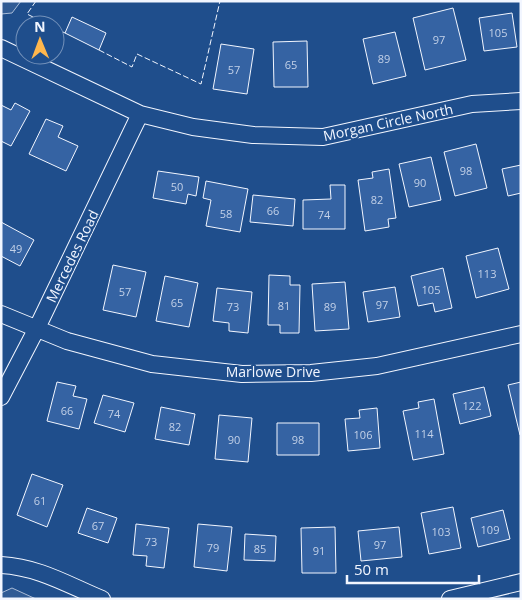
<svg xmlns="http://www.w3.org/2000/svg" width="522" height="600" font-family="'Open Sans',sans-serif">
<rect width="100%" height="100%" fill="#1f4e8c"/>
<path fill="#305b95" stroke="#a8bbd7" d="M1,1H21L12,13L1,14Z
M12,588L36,599H1V593Z"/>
<path fill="#3563a3" stroke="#f2f6ff" d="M453,8L466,60L425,70L413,18Z
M512,13L517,47L484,51L479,18Z
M72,17L106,33L99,50L65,33Z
M395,32L406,76L373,84L363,39Z
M307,41L308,87H274L273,42Z
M221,44L254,49L247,94L213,89Z
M15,103L30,111L11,146L1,141V105L11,110Z
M46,119L63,126L58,137L78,146L66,171L29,154Z
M476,144L487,188L455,196L444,152Z
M431,157L441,200L409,207L399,164Z
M521,165V193L508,196L502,169Z
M389,169L396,218L388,219L389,227L365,231L358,180L373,178L372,172Z
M158,171L199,177L196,196L188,194L186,204L153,198Z
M206,181L248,189L240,232L206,226L211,200L203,198Z
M330,185H345V229H303V200L331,199Z
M253,195L295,199L293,226L250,222Z
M1,222L34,240L20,266L1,256Z
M498,248L509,289L476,298L466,256Z
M113,265L146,272L136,317L103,310Z
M443,268L452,308L435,312L433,303L418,306L411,276Z
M269,275L290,276V285H300L299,333H280V325H268Z
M165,276L198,283L189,327L156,321Z
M345,282L349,329L315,331L312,284Z
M395,287L400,317L368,322L363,292Z
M217,288L252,292L248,333L229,331V323L213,321Z
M57,382L76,386L73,396L87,399L79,429L47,421Z
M521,382V434L520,435L508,385Z
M484,387L491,416L460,424L453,394Z
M103,395L134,403L125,432L94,423Z
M434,399L444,454L413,460L403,411L419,408L418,402Z
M161,407L195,414L189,445L155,439Z
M377,408L380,448L348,451L345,419L360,418L359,410Z
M219,415L252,418L248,462L215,459Z
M277,423H319V455H277Z
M32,474L63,485L47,527L17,515Z
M453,507L461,548L429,554L421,513Z
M87,508L117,518L108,543L78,533Z
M503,510L510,539L478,547L471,518Z
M136,524L169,528L164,568L146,566L147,556L133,555Z
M198,524L232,527L227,571L194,567Z
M335,527L336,573H302L301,528Z
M399,527L402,557L361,561L358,531Z
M245,534L276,536L275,561L244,560Z"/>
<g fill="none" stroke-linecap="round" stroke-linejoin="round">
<defs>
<path id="street" d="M1,48L140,114L193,127L253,135L323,137L472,104L521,101
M1,314L67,341L152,364L242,374L311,373L377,366L521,334
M1,397L36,330L140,114
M1,565C39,567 68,585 102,599
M450,599L521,582"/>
</defs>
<use href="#street" stroke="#f2f6ff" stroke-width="18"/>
<use href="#street" stroke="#1f4e8c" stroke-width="16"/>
<path stroke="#f2f6ff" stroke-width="1" stroke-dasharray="6 2.5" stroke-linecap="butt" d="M36,1L27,14L49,25
M55,28L65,33
M99,50L132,67L137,54L201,84L220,1"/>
</g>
<g text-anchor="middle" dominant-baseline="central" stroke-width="4" stroke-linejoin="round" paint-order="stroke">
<g font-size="11" fill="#c3d1e8">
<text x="498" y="32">105</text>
<text x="439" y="39">97</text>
<text x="384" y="58">89</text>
<text x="291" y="64">65</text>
<text x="234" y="69">57</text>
<text x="466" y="170">98</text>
<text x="420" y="182">90</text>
<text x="177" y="186">50</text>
<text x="377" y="199">82</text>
<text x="273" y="210">66</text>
<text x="226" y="213">58</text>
<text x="324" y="214">74</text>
<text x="16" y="248">49</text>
<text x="487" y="273">113</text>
<text x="431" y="289">105</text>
<text x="125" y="291">57</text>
<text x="177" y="302">65</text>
<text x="382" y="304">97</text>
<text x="284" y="305">81</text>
<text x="233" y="306">73</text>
<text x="330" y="306">89</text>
<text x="472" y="405">122</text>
<text x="67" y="410">66</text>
<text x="114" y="413">74</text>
<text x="175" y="426">82</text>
<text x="424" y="433">114</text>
<text x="363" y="434">106</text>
<text x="234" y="439">90</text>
<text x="298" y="439">98</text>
<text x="40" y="500">61</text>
<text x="98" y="525">67</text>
<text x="490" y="529">109</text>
<text x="441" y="531">103</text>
<text x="151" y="541">73</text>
<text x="380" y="544">97</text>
<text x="213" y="547">79</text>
<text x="260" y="548">85</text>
<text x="319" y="550">91</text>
</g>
<g font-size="14" fill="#f2f6ff" stroke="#1f4e8c">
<text transform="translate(388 122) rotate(-12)">Morgan Circle North</text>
<text transform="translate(72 256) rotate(-64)">Mercedes Road</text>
<text x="273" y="371">Marlowe Drive</text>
</g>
</g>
<rect width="522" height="600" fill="none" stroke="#f2f6ff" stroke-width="5"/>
<g transform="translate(40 40) rotate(359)"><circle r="24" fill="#1f4e8c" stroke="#7391ba"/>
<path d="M0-4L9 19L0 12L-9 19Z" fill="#ffb74d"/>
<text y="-8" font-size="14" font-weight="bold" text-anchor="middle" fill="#f2f6ff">N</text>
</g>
<path d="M347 575v8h132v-8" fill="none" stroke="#f2f6ff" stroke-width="2.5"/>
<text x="354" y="575" font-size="15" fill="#f2f6ff" stroke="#1f4e8c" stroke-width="4" paint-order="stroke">50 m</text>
</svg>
